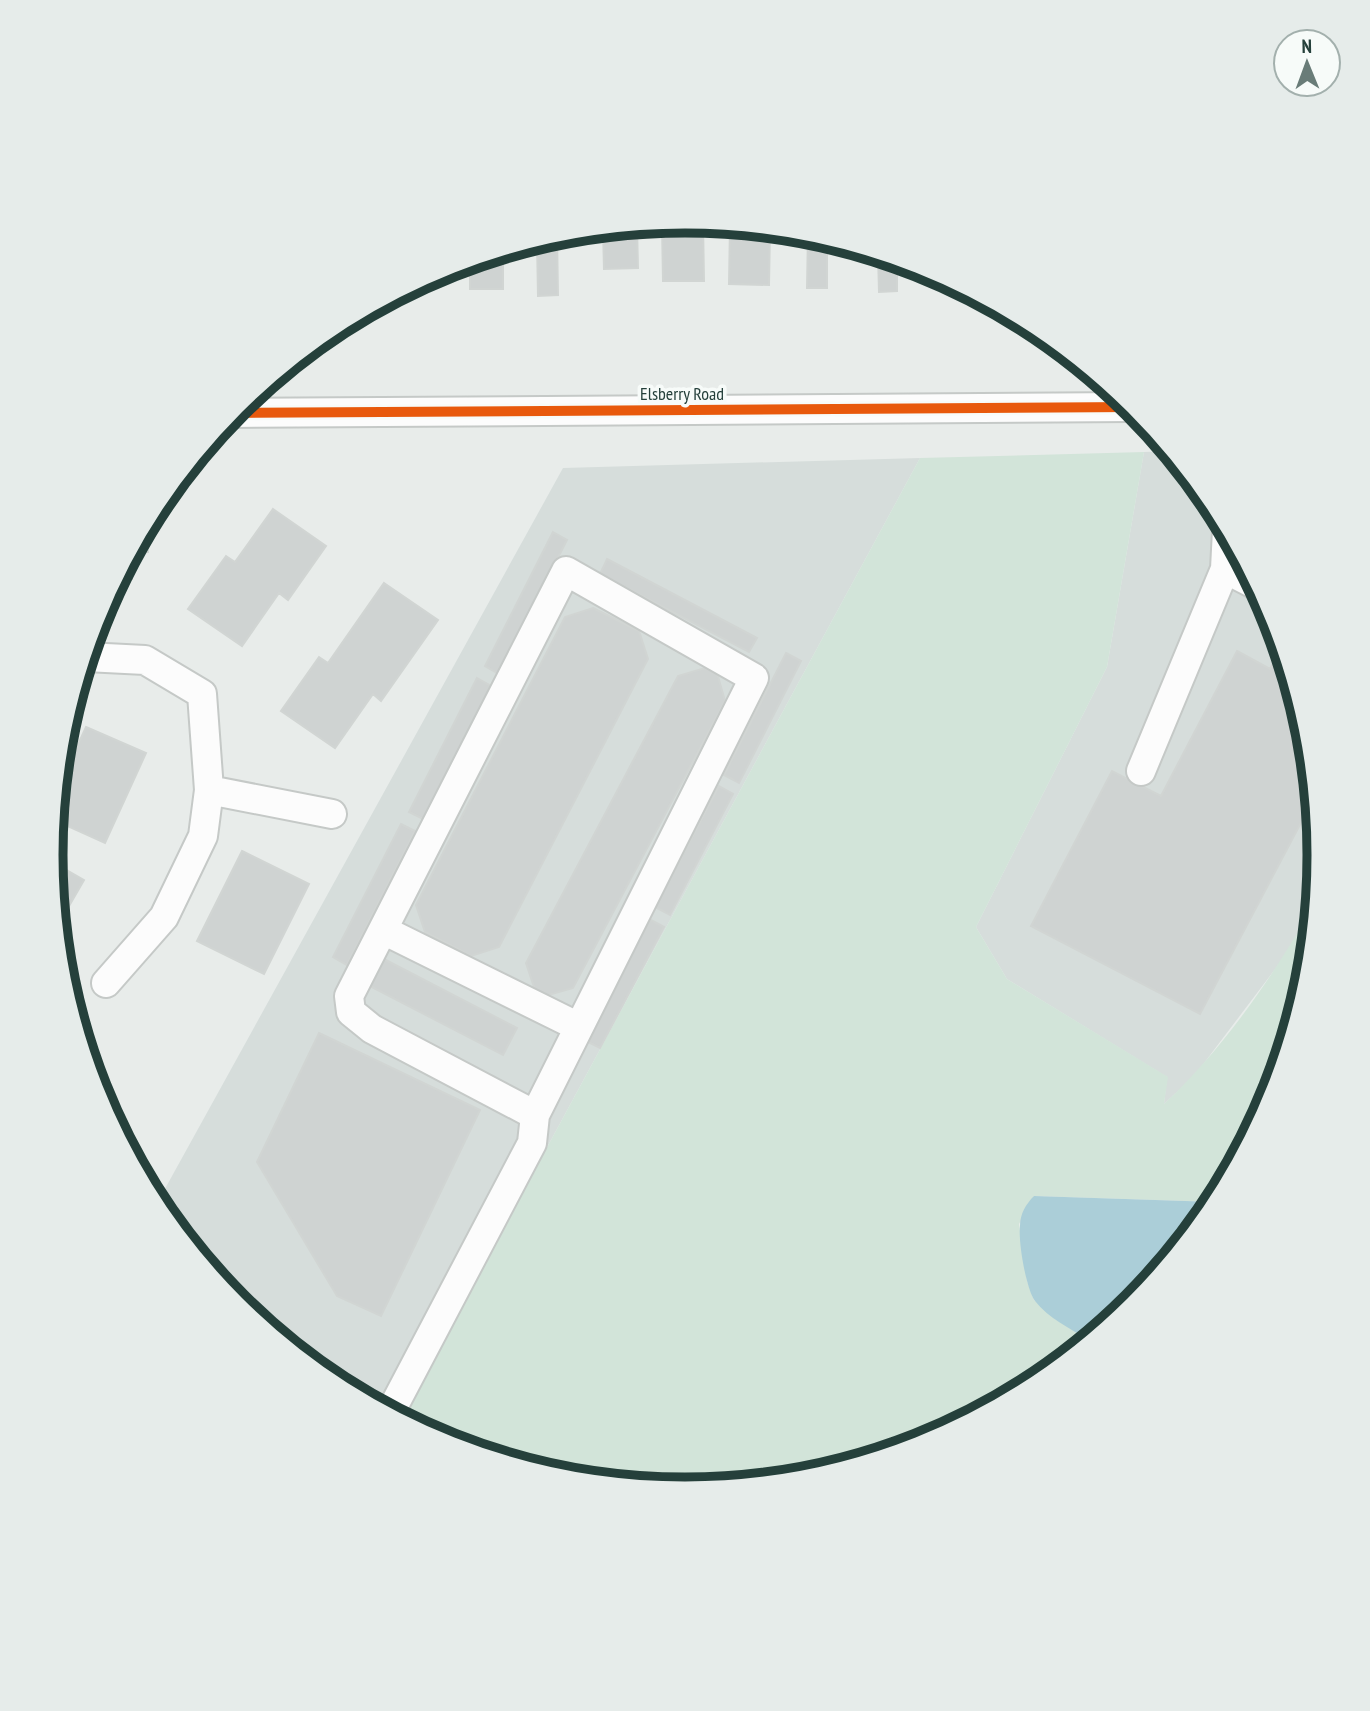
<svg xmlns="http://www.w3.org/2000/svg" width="1370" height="1711" font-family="'PT Sans Narrow',sans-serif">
<rect width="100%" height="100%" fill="#e8ecea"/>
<path fill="#d6dddb" d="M1170,451L1213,503L1271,613L1307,732L1319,855L1315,903L1282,960L1195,1075L1164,1104L1167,1077L1007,979L976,927L1107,667L1144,452Z
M920,458L400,1419L332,1383L236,1304L156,1205L563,468Z"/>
<path fill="#d2e4d9" d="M1144,452L1107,667L976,927L1007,979L1168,1077L1164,1104C1225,1047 1274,975 1315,903L1307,980L1271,1099L1216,1202L1034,1196L1019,1224L1027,1281L1034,1300L1055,1319L1089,1340L1037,1383L927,1442L808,1478L685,1490L561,1477L442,1441L400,1419L920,458Z"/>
<path fill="#abced8" d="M1034,1196L1216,1202L1133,1304L1089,1340C1071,1329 1048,1318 1035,1301C1026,1289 1018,1241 1020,1226C1020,1214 1026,1204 1034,1196Z"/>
<path fill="#cfd3d2" stroke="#d1d5d3" stroke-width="2" d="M685,221L703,223L704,281H663L662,224Z
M637,226L638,268L604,269L603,229Z
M730,226L770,230L769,285L729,284Z
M808,233L827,239V288H807Z
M557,235L558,295L538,296L537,241Z
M503,251V289H470V261Z
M878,254L897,260V291L879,292Z
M273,509L326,546L288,600L279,593L242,646L188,609L226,556L235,562Z
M143,530H147L148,552L132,553V579H117Z
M553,532L567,540L499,674L485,666Z
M607,559L757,638L749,652L600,574Z
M384,583L438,620L381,701L373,694L335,748L281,711L319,657L328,663Z
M593,608L639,631L648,659L499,947L471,956L425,932L416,905L565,617Z
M1237,651L1270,669L1275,660L1287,666L1307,732L1314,798L1200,1014L1031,926L1112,771L1161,796Z
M786,653L801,661L739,783L724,775Z
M705,668L717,673L725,701L573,988L545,996L535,990L526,963L678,676Z
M477,678L491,686L423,819L409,812Z
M86,727L146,753L105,843L54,820L57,790Z
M719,786L733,794L670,915L655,907Z
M401,824L415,831L347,965L333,957Z
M242,851L309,884L264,974L197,941Z
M51,861L84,880L58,925Z
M649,919L664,927L600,1048L586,1041Z
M380,957L517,1028L503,1055L366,984Z
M319,1033L480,1110L381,1316L337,1296L257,1162Z"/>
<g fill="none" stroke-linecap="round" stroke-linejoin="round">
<defs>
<path id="minor" d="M232,413L1133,407
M1227,530L1225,569L1256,585
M86,657L145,660L202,694L209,790L203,836L164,917L106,983
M1141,771L1225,569
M209,790L332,814
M383,930L579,1027
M390,1413L532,1143L535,1115L754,678L566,571L349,996L351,1012L372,1029L535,1115"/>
</defs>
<use href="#minor" stroke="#c5c9c7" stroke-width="32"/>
<use href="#minor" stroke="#fcfcfc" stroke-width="28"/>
<defs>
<path id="cycleway" d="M232,413L1133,407"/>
</defs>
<use href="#cycleway" stroke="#f7fbf9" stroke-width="15"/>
<use href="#cycleway" stroke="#e8590c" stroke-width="10"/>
</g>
<g text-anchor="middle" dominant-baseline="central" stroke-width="7" stroke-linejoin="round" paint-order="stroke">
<g font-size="18" fill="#25403b" stroke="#f7fbf9">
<text x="682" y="393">Elsberry Road</text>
</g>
</g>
<path d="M0 0H1370V1711H0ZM63 855a622 622 0 1 1 1244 0a622 622 0 1 1-1244 0Z" fill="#e6ecea" fill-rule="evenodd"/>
<path fill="none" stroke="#25403b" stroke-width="9" d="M63 855a622 622 0 1 1 1244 0a622 622 0 1 1-1244 0Z"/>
<g transform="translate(1307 63) rotate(359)"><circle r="33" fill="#f7fbf9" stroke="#a3b0ad" stroke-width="2"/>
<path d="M0-5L12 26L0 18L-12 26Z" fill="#697c78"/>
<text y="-10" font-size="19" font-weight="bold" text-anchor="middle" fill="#25403b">N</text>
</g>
</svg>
